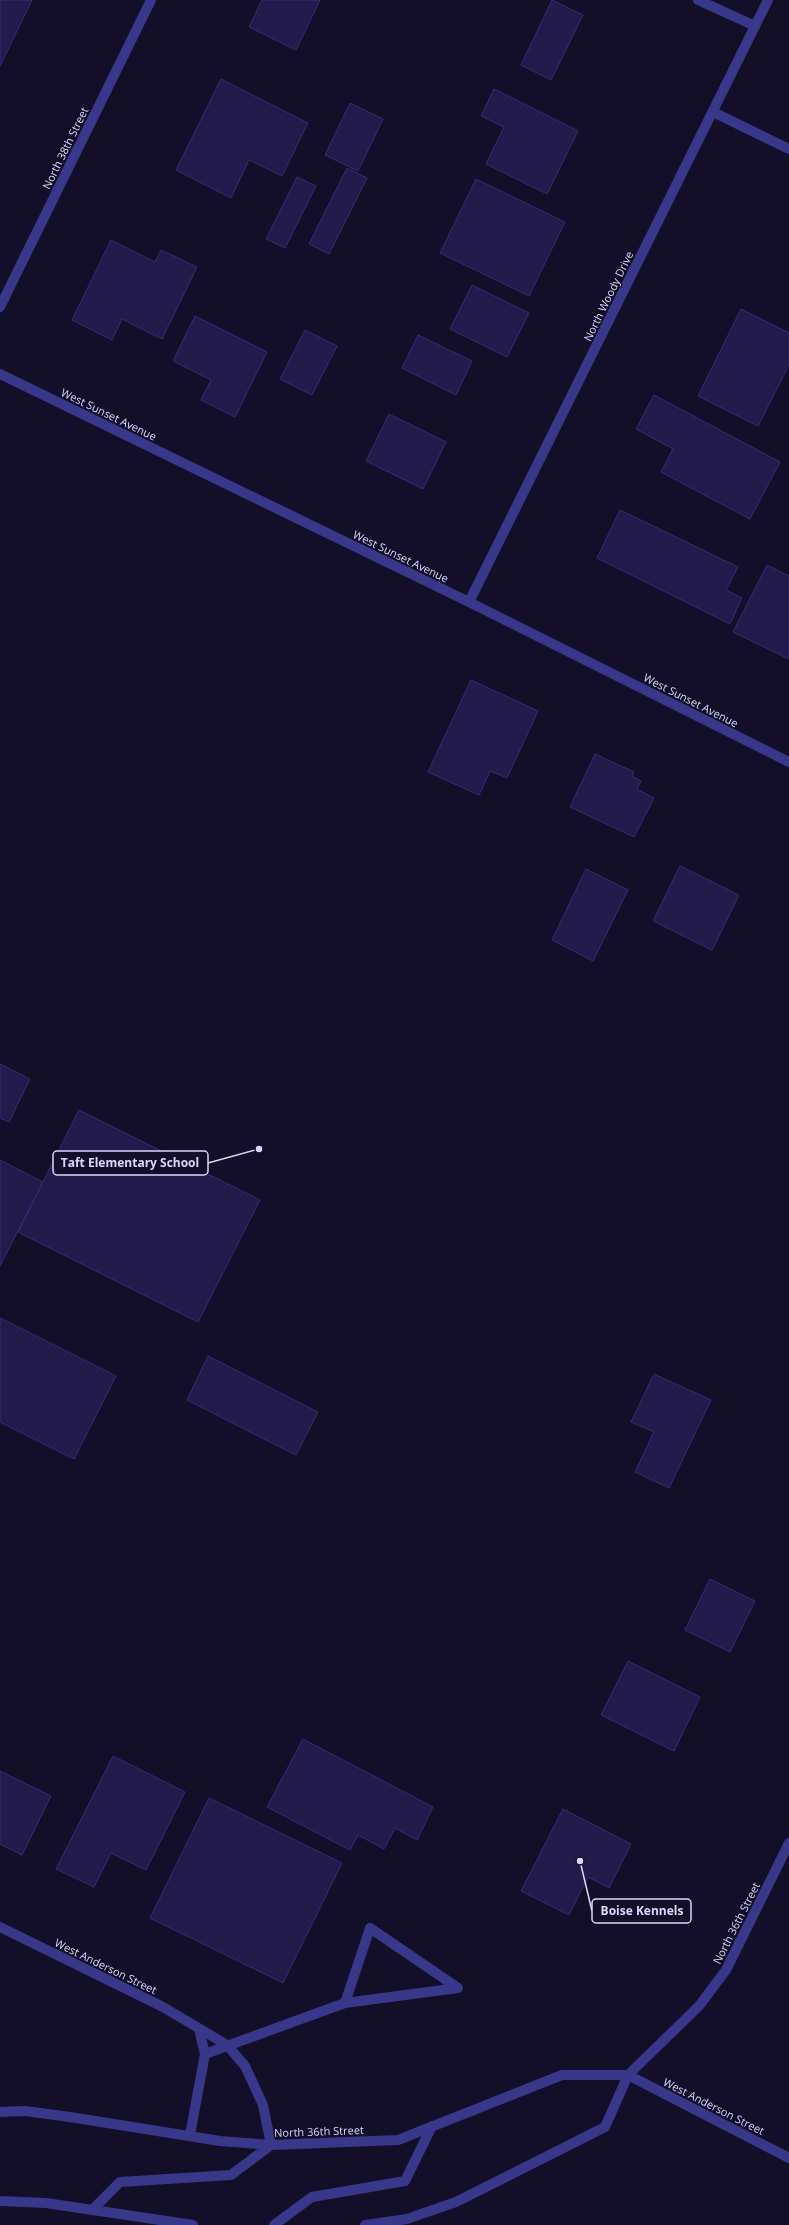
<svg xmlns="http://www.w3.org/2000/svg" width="789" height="2225" font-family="'Open Sans',sans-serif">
<rect width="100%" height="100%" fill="#130f29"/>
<path fill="#221a4b" stroke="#382a78" d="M0,0H32L0,66Z
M262,0H320L296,50L249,27Z
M552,0L583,15L551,80L521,65Z
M221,79L308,123L282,176L249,160L231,198L176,170Z
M494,89L578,131L547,194L486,164L504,127L481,116Z
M350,103L383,119L358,171L325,155Z
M347,168L367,178L329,254L309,244Z
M297,177L316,186L285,248L266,239Z
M476,179L565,222L529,296L440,253Z
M111,240L155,262L161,250L197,267L162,339L122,319L112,340L72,320Z
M472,285L529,313L507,357L450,329Z
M741,309L789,333V365L758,426L698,396Z
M195,316L267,352L235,417L201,400L211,380L173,361Z
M305,330L337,346L312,395L280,379Z
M418,335L472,361L456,395L402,368Z
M654,395L780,462L750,519L661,472L673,449L636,429Z
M389,414L446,442L423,489L366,461Z
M620,510L738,567L726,590L742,598L730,624L597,558Z
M767,565L789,576V659L733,632Z
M471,680L538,711L507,778L490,771L479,795L428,772Z
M595,754L634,772L632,776L641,781L637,789L654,798L634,837L570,807Z
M680,866L739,895L712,950L653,921Z
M586,869L628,890L593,961L552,940Z
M0,1064L30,1079L9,1122L0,1118Z
M79,1110L260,1200L198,1322L18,1232Z
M0,1160L43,1182L0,1266Z
M0,1318L116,1376L74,1459L0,1422Z
M208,1356L318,1412L296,1455L187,1400Z
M654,1374L711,1400L669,1488L635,1472L654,1432L631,1422Z
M710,1579L755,1601L730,1652L685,1630Z
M628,1661L700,1697L674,1751L601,1715Z
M303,1739L433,1807L417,1840L395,1828L384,1849L358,1835L350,1850L267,1807Z
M113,1756L185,1792L146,1870L111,1853L94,1887L56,1869Z
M0,1771L51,1796L22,1855L0,1844Z
M209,1798L342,1863L283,1983L150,1918Z
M563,1809L631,1844L609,1888L588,1877L569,1915L521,1891Z"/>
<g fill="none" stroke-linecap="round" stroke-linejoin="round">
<path stroke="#39378a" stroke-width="10" d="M698,0L755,26
M205,2054L345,2003L458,1988L370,1928L345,2003"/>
<path stroke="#39378a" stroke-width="10" d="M713,112L789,149
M0,307L151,0
M0,374L469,602L789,762
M469,602L768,0
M0,1927L163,2007L227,2045L245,2066L263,2105L271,2145
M628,2075L789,2158
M190,2135L205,2054L199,2029"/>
<path stroke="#39378a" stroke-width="10" d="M0,2112L25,2111L70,2117L220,2141L271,2145L398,2140L562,2075H628
M0,2201L46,2203L193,2225
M92,2210L120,2182L231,2175L271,2145
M274,2225L312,2197L405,2181L432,2126
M365,2225L407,2219L456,2202L605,2127L628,2075L699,2006L726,1970L789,1843"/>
</g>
<g text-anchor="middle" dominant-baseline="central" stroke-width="3" stroke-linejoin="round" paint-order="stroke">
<g font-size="11" fill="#dad6ff" stroke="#130f29">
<text transform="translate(65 148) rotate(-64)">North 38th Street</text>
<text transform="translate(608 296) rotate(-64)">North Woody Drive</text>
<text transform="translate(109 414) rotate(26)">West Sunset Avenue</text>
<text transform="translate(401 556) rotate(26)">West Sunset Avenue</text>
<text transform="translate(691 700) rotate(27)">West Sunset Avenue</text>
<text transform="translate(736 1923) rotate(-63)">North 36th Street</text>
<text transform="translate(106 1966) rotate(26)">West Anderson Street</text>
<text transform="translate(714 2106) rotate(27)">West Anderson Street</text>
<text transform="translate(319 2131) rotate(-2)">North 36th Street</text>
</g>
</g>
<path fill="none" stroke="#dad6ff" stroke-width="1.5" d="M259 1149L208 1163M580 1861L592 1911"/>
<g fill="#dad6ff" stroke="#130f29" stroke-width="1.5">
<circle cx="259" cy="1149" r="4"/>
<circle cx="580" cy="1861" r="4"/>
</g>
<g fill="#130f29" stroke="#dad6ff" stroke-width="1.5">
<rect x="53" y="1151" width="155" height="24" rx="4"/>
<rect x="592" y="1899" width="99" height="24" rx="4"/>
</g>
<g font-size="12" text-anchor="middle" font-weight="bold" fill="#dad6ff">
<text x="130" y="1167">Taft Elementary School</text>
<text x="642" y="1915">Boise Kennels</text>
</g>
</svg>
